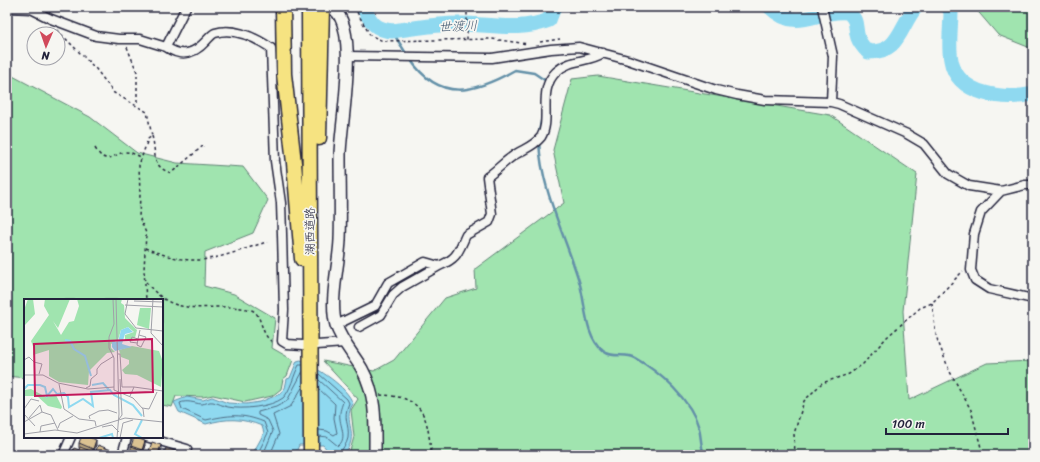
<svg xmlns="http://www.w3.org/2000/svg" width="1040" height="462" font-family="Sriracha,'Klee One',sans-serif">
<rect width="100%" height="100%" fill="#f6f6f2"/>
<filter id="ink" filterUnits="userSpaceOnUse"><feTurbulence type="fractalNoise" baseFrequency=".025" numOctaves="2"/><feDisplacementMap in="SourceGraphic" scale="8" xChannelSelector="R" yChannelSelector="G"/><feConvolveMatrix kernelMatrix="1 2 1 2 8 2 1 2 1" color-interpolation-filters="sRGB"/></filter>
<g filter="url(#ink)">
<path fill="#a0e4af" stroke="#618375" d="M974,7H1033V49L998,35Z
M7,73L90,117L137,153L177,163L243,167L268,200L253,233L205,252L204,286L234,294L275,318L272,348L293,360L287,376L283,379L281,389L272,396L245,402L213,395L203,397L176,396L172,407L162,405V300H25V378L7,376Z
M598,76L830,115L917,174L903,311L909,400L987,363L1033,361V455H346L349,454L354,437L351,410L358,399L323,361L374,371L394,360L445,298L476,288L475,269L564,203L553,150L572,79Z"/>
<path fill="#8fd9f0" stroke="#6390a8" d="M301,360C318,369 347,386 353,404C341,422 362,434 343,455H330L329,452L323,445H299L295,455H252L264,433L262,426C242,418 226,418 206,424L179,412L174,402L187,397L203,400L212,397L228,403L246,404L260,402L280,394L285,388L287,379L290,378L297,361Z"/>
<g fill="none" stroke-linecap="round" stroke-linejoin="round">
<path stroke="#4e6b83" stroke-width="1" d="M319,374L347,399L349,403C342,420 350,423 348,438C347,445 341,448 340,455
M319,380L343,402C341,408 339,413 340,419C341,428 347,439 338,446L327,437L319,436
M319,389L335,404L334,418L337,433L334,435L327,431L319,430
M257,455L268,433L264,422C241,413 229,415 206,420L182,409L180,403C187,400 194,403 201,404C206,404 209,401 213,402C218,403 223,406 228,407C242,410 271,407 283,398C290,392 294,374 299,365H303
M263,455L273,431L268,420L258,415V412L276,407L287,401L303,371
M270,455L279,434L273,415L291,406L303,386"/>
<path stroke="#6390a8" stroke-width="2.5" d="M392,31L407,55
M410,59C440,103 474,93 515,70L534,73L546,81L545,83
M539,132L542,116
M539,141C541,190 565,235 579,281C586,303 584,335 603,351C613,359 626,352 635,358C660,372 691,400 699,428C701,437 701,447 704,455"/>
<path stroke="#8fd9f0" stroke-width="15" d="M363,7C371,22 374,29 392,31C414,28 437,24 460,24C490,24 520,32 549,20L554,7
M770,7C798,34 817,8 848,12C859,22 854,25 858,38C860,44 864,48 868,52C900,53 899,27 916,7
M948,7L951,11C951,26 948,45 951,60C957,96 1005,100 1033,94"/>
<defs>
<path id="street" d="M822,7L833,56L831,102
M7,8L31,9L51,19L96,36L119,39H140L166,47L186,7
M166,47C182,58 194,54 206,41C209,38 212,34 215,33C234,27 256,38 271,48L275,161L281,203L282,234L284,310L282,341L287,344L303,345
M347,56L492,58L551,49L579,47L628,60L716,90L737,95L765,100L831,102L839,104L907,134L924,144L948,174L969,186L1001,191L1025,185H1033
M1001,191L981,212L974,234L971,270L975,280L989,289L1033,299
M336,325L375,306L388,283L425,262L439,266C458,258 458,252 466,235L489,222L492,214L487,177C496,171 504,162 513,156C523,149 533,147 541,137C552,120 537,90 556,72C571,58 588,63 603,53
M359,327L381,315L393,295L402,287L439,266
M317,345L345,343
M146,437L187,449L185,455
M63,455L71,437
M122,455L127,437"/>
<path id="secondary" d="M330,7C362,21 340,125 340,155C340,183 341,212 340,240C339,265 329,301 336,325C341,341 354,355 362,369C377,396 375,425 375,455"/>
<path id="highway" d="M283,7L284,74L294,163L302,259
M309,7L311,455
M319,138L322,7"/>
</defs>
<use href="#street" stroke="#22223b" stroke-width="11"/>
<use href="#secondary" stroke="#22223b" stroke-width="14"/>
<use href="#highway" stroke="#22223b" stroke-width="17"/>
<path stroke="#22223b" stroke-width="1.5" stroke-dasharray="3 3" stroke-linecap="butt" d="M354,7L370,35L383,41L492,39L528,44
M465,7L467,12V40
M57,30L96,69L114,93L147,112L152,136L148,139L139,165L140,195L139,217L146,233L144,270L146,300
M540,42L560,39
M127,47L137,72V105
M152,136C157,153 150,166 171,173L204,145
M95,148C106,167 113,154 125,152C131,152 136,155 141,157
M145,248C161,254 177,260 194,260C216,261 245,248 267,242
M146,282C179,324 210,299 251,310C263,313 259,335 274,343
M932,303L936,336L949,370L971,410L983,455
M380,395C411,396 425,405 429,436C430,443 431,449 431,455
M795,455L794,434L804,401L822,383L849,374L863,364L887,337L920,308L932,303L963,271"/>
<use href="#street" stroke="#f6f6f2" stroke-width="8"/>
<use href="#secondary" stroke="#f6f6f2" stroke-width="11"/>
<use href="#highway" stroke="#f6e381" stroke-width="14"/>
</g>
<path fill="#bca77e" stroke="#22223b" d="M79,443L96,445L93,453L88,451V455H72V453L79,450L80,448H79Z
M145,445L142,454L131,451V446Z
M161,450L160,455H149V451Z"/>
<path fill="#986" stroke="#22223b" d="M96,440V445L93,453V449Z
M145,441V445L142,454V450Z
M161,445V450L160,455H158Z"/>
<path fill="#dbc292" stroke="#22223b" d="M81,437H89L96,440L93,449L79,443Z
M134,437L145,441L142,450L131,446Z
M152,442L161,445L158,454L149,451Z
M98,445L111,450L109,455H98L95,454Z
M80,447L88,450L86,455H75L72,453L74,448L79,450Z
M166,448L175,451L174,455H163Z
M129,453L136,455H129Z"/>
</g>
<g text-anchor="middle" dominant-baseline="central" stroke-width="3.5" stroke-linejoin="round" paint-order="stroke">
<g font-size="12" fill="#22223b" stroke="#f6f6f2">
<text transform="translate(310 231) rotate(-90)">湖西道路</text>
</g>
<g font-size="13" font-style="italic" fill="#435971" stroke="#f6f6f2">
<text transform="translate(458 26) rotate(-2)">世渡川</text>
</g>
</g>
<g transform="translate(24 299)">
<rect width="139" height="139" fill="#f6f6f2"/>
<path d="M4,0H9L11,15L1,26L0,11ZM21,0H46L34,29L29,22L37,36L45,23L50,22L55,7L53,0H98L97,4L100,6L101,19L113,31L111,39L101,42V36L110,33L104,28L97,31L94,41L87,45V49L91,53L83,54L65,72L64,86L35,83L25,77V51L9,56L10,50L7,42L25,16L20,7ZM116,9H127L125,30L113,26ZM108,47L135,52L139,63L137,88L113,76L101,75L98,71L105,65V61L97,58L95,51ZM7,90L22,98L32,96L38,108L37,110L24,107L13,97H0L1,91Z" fill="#a0e4af"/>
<path d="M104,28L109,33L101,35L98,45L108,48L91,52L88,48V43H94L97,31Z" fill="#8fd9f0"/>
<path fill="none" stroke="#8fd9f0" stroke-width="2" d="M41,41L46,42L50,50L61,57L67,77M68,86L79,84L85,91M0,90L4,86H16L21,88L23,97L29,90L33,95L40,94L44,98L45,108L59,100L69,107L67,93L86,91L90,96L109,106L118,117M118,121L111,135L118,139M75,139L88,135L89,139M118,139H132"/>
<path fill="none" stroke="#a1a1a9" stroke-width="1" d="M89,0L90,25L85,38V49L90,59V91L109,99L119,110L120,118M92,0L95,115L93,139M104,0L101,15L112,29L139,32M129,0L127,34L139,47M110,2L139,3M101,6L139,8M115,36L122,38L117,48L113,46L114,40L116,31M113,44L106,43L108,38L114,40M94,55H96L98,88H110M0,61L5,58L10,63L18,65L15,75M0,76H19L34,84L64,90L90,88M35,85L40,110L55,120L71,122L72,127M62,89L66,87L67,80L73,75V70L77,65L90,57M106,97L110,88L139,92M118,109L125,110L133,93M0,110L7,100L15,102M0,115L11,127M5,119L16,106L18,113M66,120L65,117L75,112L84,111L93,114M95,120L98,116L96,80M0,123L18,113L27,116L34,131M78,128L88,126L95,133M34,129L36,124L49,117M16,133L17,127L31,124M0,135L31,131L53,134L101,119L139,123M96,139L99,124L109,121"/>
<path fill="#c2185b" fill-opacity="0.15" stroke="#c2185b" stroke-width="2" d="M128,40L129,93L11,97L10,45Z"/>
<rect width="139" height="139" fill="none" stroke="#22223b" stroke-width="2"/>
</g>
<rect width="1040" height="462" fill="none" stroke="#f6f6f2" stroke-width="24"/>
<rect x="12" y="12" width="1016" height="438" fill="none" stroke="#22223b" stroke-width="1.5" filter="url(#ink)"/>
<g transform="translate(46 46) rotate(182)"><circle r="19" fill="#f6f6f2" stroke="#a1a1a9"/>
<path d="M0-3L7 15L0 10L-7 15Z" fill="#d1495b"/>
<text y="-6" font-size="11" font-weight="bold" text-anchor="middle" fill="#22223b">N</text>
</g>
<path d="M886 428v6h122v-6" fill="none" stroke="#22223b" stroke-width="2"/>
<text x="892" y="428" font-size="12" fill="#22223b" stroke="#f6f6f2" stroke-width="3" paint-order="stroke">100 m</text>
</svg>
